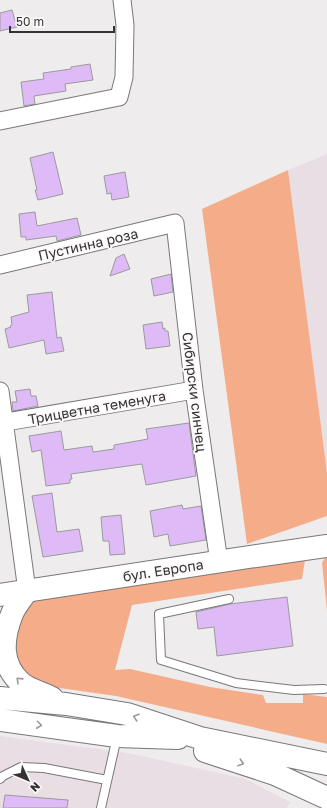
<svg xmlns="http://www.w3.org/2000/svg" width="327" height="808" font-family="'Golos Text',sans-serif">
<rect width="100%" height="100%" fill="#efecee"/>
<path fill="#e9dee4" d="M327,154V473L288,170Z
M0,736L128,753L246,779L290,802L287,808H0Z"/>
<path fill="#f4ad88" d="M288,170L327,473V516L247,544L202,209Z
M326,556H327V610L322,563Z
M305,560L302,579L132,605L115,670L130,669L210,687L263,695L266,703H303V694L327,697V744L116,696L38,685L20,670L12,646L16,624L33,601Z"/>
<path fill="#debbf7" stroke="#9b9a9d" d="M12,10L17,27L0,31V13Z
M90,64L93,80L65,84L66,91L34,96L35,104L24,106L21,82L44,79L43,73L71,69V67Z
M53,152L63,194L38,200L35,190H37L30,158Z
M125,172L129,197L112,200L111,193L107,194L104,176Z
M35,212L37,226L77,218L81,235L57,241L56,236L26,240V237H21L19,214Z
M124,254L130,269L110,276L116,258Z
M171,274L173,292L154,296L151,279Z
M52,292L57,338L61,337L64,351L46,354L44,340L9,348L5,329L11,327L10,326L12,325L11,317L29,312L27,295Z
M162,322L163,329L165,328V331H168L170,346L146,349L143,325Z
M30,389L31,396H36L38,406L13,411L12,402H17L15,391Z
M189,423L196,476L146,485L142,464L71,474L72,479H70V483L46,486L41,450L32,452L29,436L61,431L64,450L92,446L93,452L114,449V445L148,439L146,429Z
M52,493L57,532L79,529L83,551L43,557L32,496Z
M182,505L183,509L201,506L206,540L170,546L168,534L154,537L150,511Z
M121,515L125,554L110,555L109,541H103L101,517Z
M287,597L293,646L217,656L214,627L198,629L196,612L230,604Z
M5,795L68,800L67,808H3Z"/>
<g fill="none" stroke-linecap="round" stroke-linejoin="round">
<defs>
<path id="lane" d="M229,599L159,614L161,660L236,683L294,690L324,689
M0,779L3,776L21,767L44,768L107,780
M101,808L117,737"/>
<path id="street" d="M0,121L119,97L124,77L125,25L122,0
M0,265L175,223L194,390L219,562
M0,391L27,591
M0,423L194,390"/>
<path id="secondary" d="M0,595L249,557L327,546"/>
<path id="primary" d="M27,591C22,598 15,606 12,614C2,639 0,664 21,683C29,690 43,693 52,698
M0,698L66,704L127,714L200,738L327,764
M0,720L117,736L178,738
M205,751L275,774L327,798"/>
</defs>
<use href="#lane" stroke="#7a7779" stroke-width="10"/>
<use href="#street" stroke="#7a7779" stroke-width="19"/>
<use href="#secondary" stroke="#7a7779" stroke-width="24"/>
<use href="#primary" stroke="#7a7779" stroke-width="24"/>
<use href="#lane" stroke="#fff" stroke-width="8"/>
<use href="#street" stroke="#fff" stroke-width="17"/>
<use href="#secondary" stroke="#fff" stroke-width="22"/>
<use href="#primary" stroke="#fff" stroke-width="22"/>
</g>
<defs><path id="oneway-chevron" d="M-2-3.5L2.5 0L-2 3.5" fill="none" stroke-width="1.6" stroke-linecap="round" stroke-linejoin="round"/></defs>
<g stroke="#9a9899">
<use href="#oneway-chevron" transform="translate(19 680) rotate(-136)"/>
<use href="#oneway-chevron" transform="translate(136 717) rotate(-161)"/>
<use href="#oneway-chevron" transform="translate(39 725) rotate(8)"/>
<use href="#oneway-chevron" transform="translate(241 763) rotate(18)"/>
</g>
<g text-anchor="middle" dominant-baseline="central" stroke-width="3.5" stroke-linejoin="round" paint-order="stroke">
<g font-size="14" fill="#343233" stroke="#fdf9fb">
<text transform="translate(88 244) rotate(-13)">Пустинна роза</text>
<text transform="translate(195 392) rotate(83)">Сибирски синчец</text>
<text transform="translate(97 407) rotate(-10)">Трицветна теменуга</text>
<text transform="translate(163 570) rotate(-9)">бул. Европа</text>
</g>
</g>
<g transform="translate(28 780) rotate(134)" stroke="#fdf9fb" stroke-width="3" paint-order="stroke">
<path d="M0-3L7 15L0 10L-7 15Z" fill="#343233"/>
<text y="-6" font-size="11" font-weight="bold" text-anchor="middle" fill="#343233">N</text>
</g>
<path d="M10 26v6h104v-6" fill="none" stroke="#343233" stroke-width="2"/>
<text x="16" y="26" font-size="12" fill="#343233" stroke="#fdf9fb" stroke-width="3" paint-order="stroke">50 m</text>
</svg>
